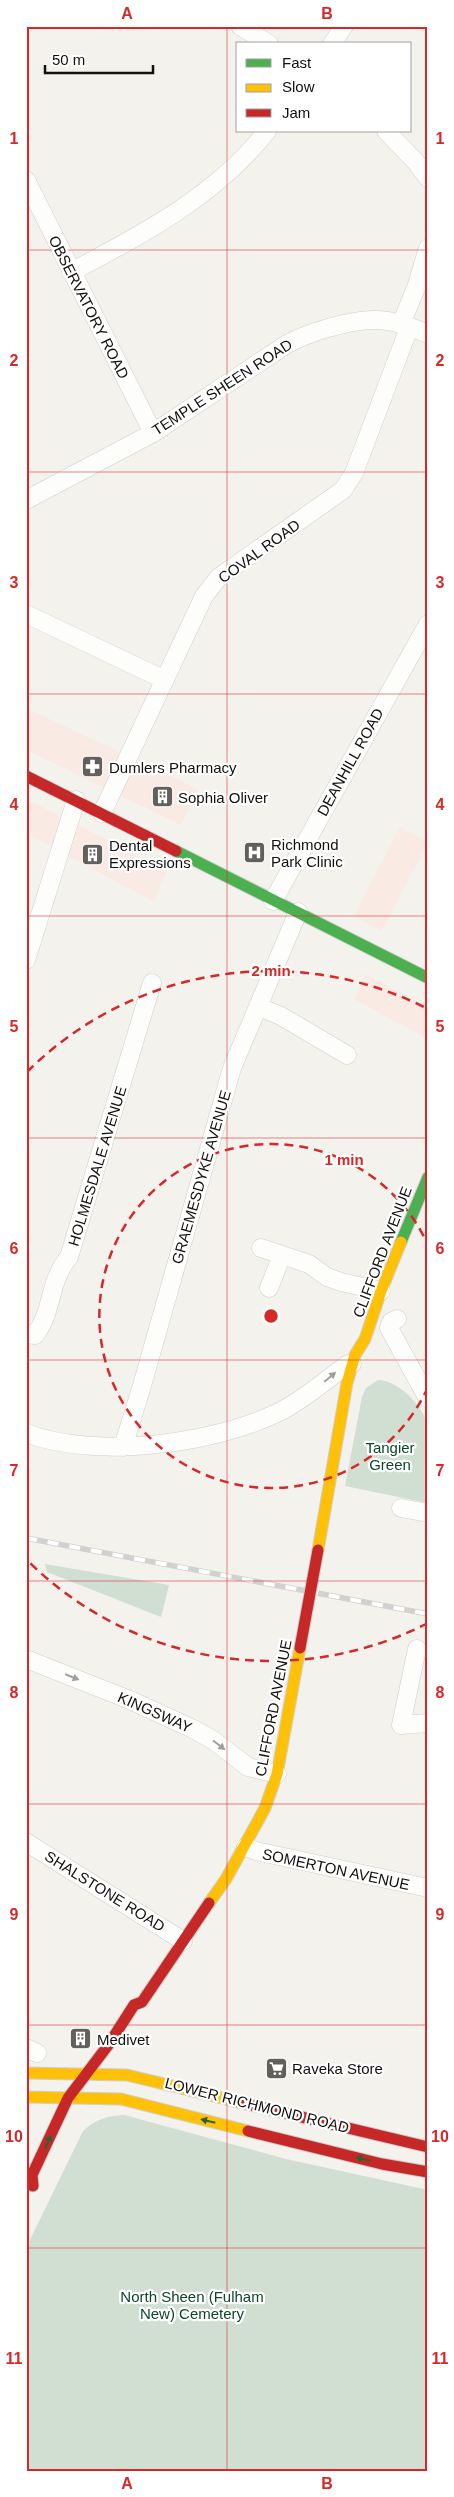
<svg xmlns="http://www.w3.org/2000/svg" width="454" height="2497" font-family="Helvetica,sans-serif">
<rect width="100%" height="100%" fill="#f4f2ec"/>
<path fill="#f9eae4" d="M26,708L198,789L181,825L26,750Z
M26,799L167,870L154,902L26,833Z
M400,827L428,843L382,931L354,916Z
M364,974L428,1007V1039L354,999L363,982Z"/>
<path fill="#d1ded2" d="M378,1380C399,1381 418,1402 427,1421C431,1428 428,1489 428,1503L345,1486L362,1397L366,1388Z
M45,1564L169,1585L161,1617L47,1572Z
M124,2115L286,2159L428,2190V2471H26V2248L83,2131C96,2119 107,2116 124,2115Z"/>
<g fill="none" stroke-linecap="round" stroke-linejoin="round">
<defs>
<path id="street" d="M240,26L269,44
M332,44L344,26
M386,131L415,161L428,178
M26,180L153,433
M71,272C143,234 216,196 267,131
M26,500L153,433L287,344C310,332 346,321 372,320C391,319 411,327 428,334
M26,614L165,680
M102,813L204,596L219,577L343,490L354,473L407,333L404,317L416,288L428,248
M273,901L428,624
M26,960L76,800
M259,1007L281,1016L347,1055
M261,1248L309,1264L327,1277L341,1282L381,1291
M269,1288L282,1255
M397,1319L391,1322L389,1328L428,1399
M26,1334L35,1335C54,1310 48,1282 69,1257L152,983
M26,1433C96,1460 217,1444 283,1410C307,1397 326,1380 348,1364H352
M123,1447L141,1389L232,1068L298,912
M401,1508L428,1513
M417,1649L401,1725L428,1723
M26,1659L130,1700L193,1729L213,1740L248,1767L277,1774
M26,1842L183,1941
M246,1847L256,1851L428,1888
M26,2048L37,2053"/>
<path id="fast" d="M176,851L428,978
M401,1242L428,1177"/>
<path id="slow" d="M318,1550L347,1383L355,1355L365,1339L381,1291L401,1242
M209,1903L226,1879L265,1808L277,1774L300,1648
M26,2073L127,2075L234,2101
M26,2097L121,2099L248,2131"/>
<path id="jam" d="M26,776L176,851
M234,2101L428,2147
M248,2131L382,2164L428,2172
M33,2186L32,2175L68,2098L109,2044L134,2005L142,2002L209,1903"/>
</defs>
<use href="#street" stroke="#d0ceca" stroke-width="19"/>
<use href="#fast" stroke="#d0ceca" stroke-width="13"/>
<use href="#slow" stroke="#d0ceca" stroke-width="13"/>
<use href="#jam" stroke="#d0ceca" stroke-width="13"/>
<use href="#street" stroke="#fdfdfc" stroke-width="18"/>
<use href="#fast" stroke="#4caf50" stroke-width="11"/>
<use href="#slow" stroke="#ffc107" stroke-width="11"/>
<use href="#jam" stroke="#c62828" stroke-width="11"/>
<defs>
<path id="rail" d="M26,1538L428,1614"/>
</defs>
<use href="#rail" stroke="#d2d1cf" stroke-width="5.5"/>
<use href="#rail" stroke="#fff" stroke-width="4" stroke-dasharray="11" stroke-linecap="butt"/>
<defs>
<path id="jam-bridge" d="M300,1648L318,1550"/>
</defs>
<use href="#jam-bridge" stroke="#d0ceca" stroke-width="13" stroke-linecap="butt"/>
<use href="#jam-bridge" stroke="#c62828" stroke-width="11"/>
</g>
<defs><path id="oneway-solid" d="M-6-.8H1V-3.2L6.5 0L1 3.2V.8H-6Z" transform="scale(1.25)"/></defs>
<g fill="#9f9f9d">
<use href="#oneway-solid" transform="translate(330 1377) rotate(-40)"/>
<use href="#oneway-solid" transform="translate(72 1677) rotate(22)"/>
<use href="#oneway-solid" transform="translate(219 1745) rotate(37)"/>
</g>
<g fill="#30602f">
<use href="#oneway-solid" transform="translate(208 2121) rotate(-166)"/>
<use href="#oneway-solid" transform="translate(48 2142) rotate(-65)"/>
<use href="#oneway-solid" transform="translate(363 2159) rotate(-166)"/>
</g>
<path fill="none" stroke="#d62828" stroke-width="1" stroke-opacity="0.55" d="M227,26V2471M26,250H428M26,472H428M26,694H428M26,916H428M26,1138H428M26,1360H428M26,1581H428M26,1804H428M26,2025H428M26,2248H428"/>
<g fill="none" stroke="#d62828" stroke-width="2.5" stroke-dasharray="9 6">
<path d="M428 1387A172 172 0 1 1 428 1245"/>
<path d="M428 1623A345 345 0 0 1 27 1560M27 1072A345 345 0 0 1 428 1009"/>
</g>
<defs>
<symbol id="pharmacy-square" viewBox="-11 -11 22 22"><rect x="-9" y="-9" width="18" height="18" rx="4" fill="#62605c" stroke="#fff"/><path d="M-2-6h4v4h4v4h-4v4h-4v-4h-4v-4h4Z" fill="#fff"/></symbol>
<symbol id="building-square" viewBox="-11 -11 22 22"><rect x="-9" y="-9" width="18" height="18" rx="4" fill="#62605c" stroke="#fff"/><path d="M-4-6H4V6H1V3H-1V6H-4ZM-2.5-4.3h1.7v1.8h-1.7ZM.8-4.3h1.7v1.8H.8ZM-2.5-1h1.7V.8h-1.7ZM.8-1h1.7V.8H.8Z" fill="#fff"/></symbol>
<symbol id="hospital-square" viewBox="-11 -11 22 22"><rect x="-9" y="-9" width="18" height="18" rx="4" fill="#62605c" stroke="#fff"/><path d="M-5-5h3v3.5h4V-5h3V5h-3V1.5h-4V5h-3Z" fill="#fff"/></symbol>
<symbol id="supermarket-square" viewBox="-11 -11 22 22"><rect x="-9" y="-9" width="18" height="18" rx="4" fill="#62605c" stroke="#fff"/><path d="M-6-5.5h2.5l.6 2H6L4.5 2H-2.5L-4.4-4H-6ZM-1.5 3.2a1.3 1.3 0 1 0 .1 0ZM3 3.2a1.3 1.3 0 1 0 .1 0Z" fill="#fff"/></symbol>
</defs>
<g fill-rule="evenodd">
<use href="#pharmacy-square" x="80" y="754" width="25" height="25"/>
<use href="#building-square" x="150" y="784" width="25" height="25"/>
<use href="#hospital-square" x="242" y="840" width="25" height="25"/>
<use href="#building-square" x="80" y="842" width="25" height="25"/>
<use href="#building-square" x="68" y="2026" width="25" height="25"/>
<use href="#supermarket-square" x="264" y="2056" width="25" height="25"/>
</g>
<g text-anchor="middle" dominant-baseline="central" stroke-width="4.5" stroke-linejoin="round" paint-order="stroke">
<g font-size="15" fill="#13110e" stroke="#fff">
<text transform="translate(89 307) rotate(63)">OBSERVATORY ROAD</text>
<text transform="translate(222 387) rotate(-33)">TEMPLE SHEEN ROAD</text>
<text transform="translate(259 551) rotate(-36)">COVAL ROAD</text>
<text transform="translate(350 762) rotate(-61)">DEANHILL ROAD</text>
<text transform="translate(97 1166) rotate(-73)">HOLMESDALE AVENUE</text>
<text transform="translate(201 1177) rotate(-74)">GRAEMESDYKE AVENUE</text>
<text transform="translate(382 1252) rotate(-69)">CLIFFORD AVENUE</text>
<text transform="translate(273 1708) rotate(-79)">CLIFFORD AVENUE</text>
<text transform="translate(155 1712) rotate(24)">KINGSWAY</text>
<text transform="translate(336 1869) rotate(12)">SOMERTON AVENUE</text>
<text transform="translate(105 1891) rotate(32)">SHALSTONE ROAD</text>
<text transform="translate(257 2105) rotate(14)">LOWER RICHMOND ROAD</text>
</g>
<g font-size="15" fill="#13110e" stroke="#fff" text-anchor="start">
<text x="109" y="767">Dumlers Pharmacy</text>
<text x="178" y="797">Sophia Oliver</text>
<text x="271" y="844">Richmond<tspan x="271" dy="17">Park Clinic</tspan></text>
<text x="109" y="845">Dental<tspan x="109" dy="17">Expressions</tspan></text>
<text x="97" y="2039">Medivet</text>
<text x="292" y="2068">Raveka Store</text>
</g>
<g font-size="15" fill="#0d4728" stroke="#fff">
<text x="390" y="1447">Tangier<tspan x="390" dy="17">Green</tspan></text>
<text x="192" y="2296">North Sheen (Fulham<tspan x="192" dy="17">New) Cemetery</tspan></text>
</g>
</g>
<circle cx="271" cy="1316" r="8" fill="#d62828" stroke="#fff" stroke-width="2.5"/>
<g font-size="15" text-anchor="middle" font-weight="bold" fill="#d62828" stroke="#fff" stroke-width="4.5" stroke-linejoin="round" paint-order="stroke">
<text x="271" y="976">2 min</text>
<text x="344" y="1165">1 min</text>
</g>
<rect width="454" height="2497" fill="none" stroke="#ffffff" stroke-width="55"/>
<rect x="236" y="42" width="175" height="90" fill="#ffffff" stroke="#a1a09f"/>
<rect x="246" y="59" width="25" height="8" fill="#4caf50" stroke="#a1a09f"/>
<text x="282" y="68" font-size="15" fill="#13110e">Fast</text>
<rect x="246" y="84" width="25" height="8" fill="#ffc107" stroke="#a1a09f"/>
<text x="282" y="92" font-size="15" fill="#13110e">Slow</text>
<rect x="246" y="109" width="25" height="8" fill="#c62828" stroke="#a1a09f"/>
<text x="282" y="118" font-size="15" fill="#13110e">Jam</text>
<path d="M45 65v8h108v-8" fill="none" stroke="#13110e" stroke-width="2.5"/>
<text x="52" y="65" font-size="15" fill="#13110e" stroke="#ffffff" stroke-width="4" paint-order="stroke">50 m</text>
<rect x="28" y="28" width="398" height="2442" fill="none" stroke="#d62828" stroke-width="2"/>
<g font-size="16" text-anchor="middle" font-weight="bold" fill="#d62828">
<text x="127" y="19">A</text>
<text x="327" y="19">B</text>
<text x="14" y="144">1</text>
<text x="440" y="144">1</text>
<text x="14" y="366">2</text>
<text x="440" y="366">2</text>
<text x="14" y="588">3</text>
<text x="440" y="588">3</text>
<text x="14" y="810">4</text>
<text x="440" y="810">4</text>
<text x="14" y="1032">5</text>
<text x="440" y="1032">5</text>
<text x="14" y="1254">6</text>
<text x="440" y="1254">6</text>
<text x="14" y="1476">7</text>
<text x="440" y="1476">7</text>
<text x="14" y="1698">8</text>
<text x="440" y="1698">8</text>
<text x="14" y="1920">9</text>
<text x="440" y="1920">9</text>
<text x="14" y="2142">10</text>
<text x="440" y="2142">10</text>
<text x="14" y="2364">11</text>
<text x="440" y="2364">11</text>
<text x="127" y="2489">A</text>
<text x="327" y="2489">B</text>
</g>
</svg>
